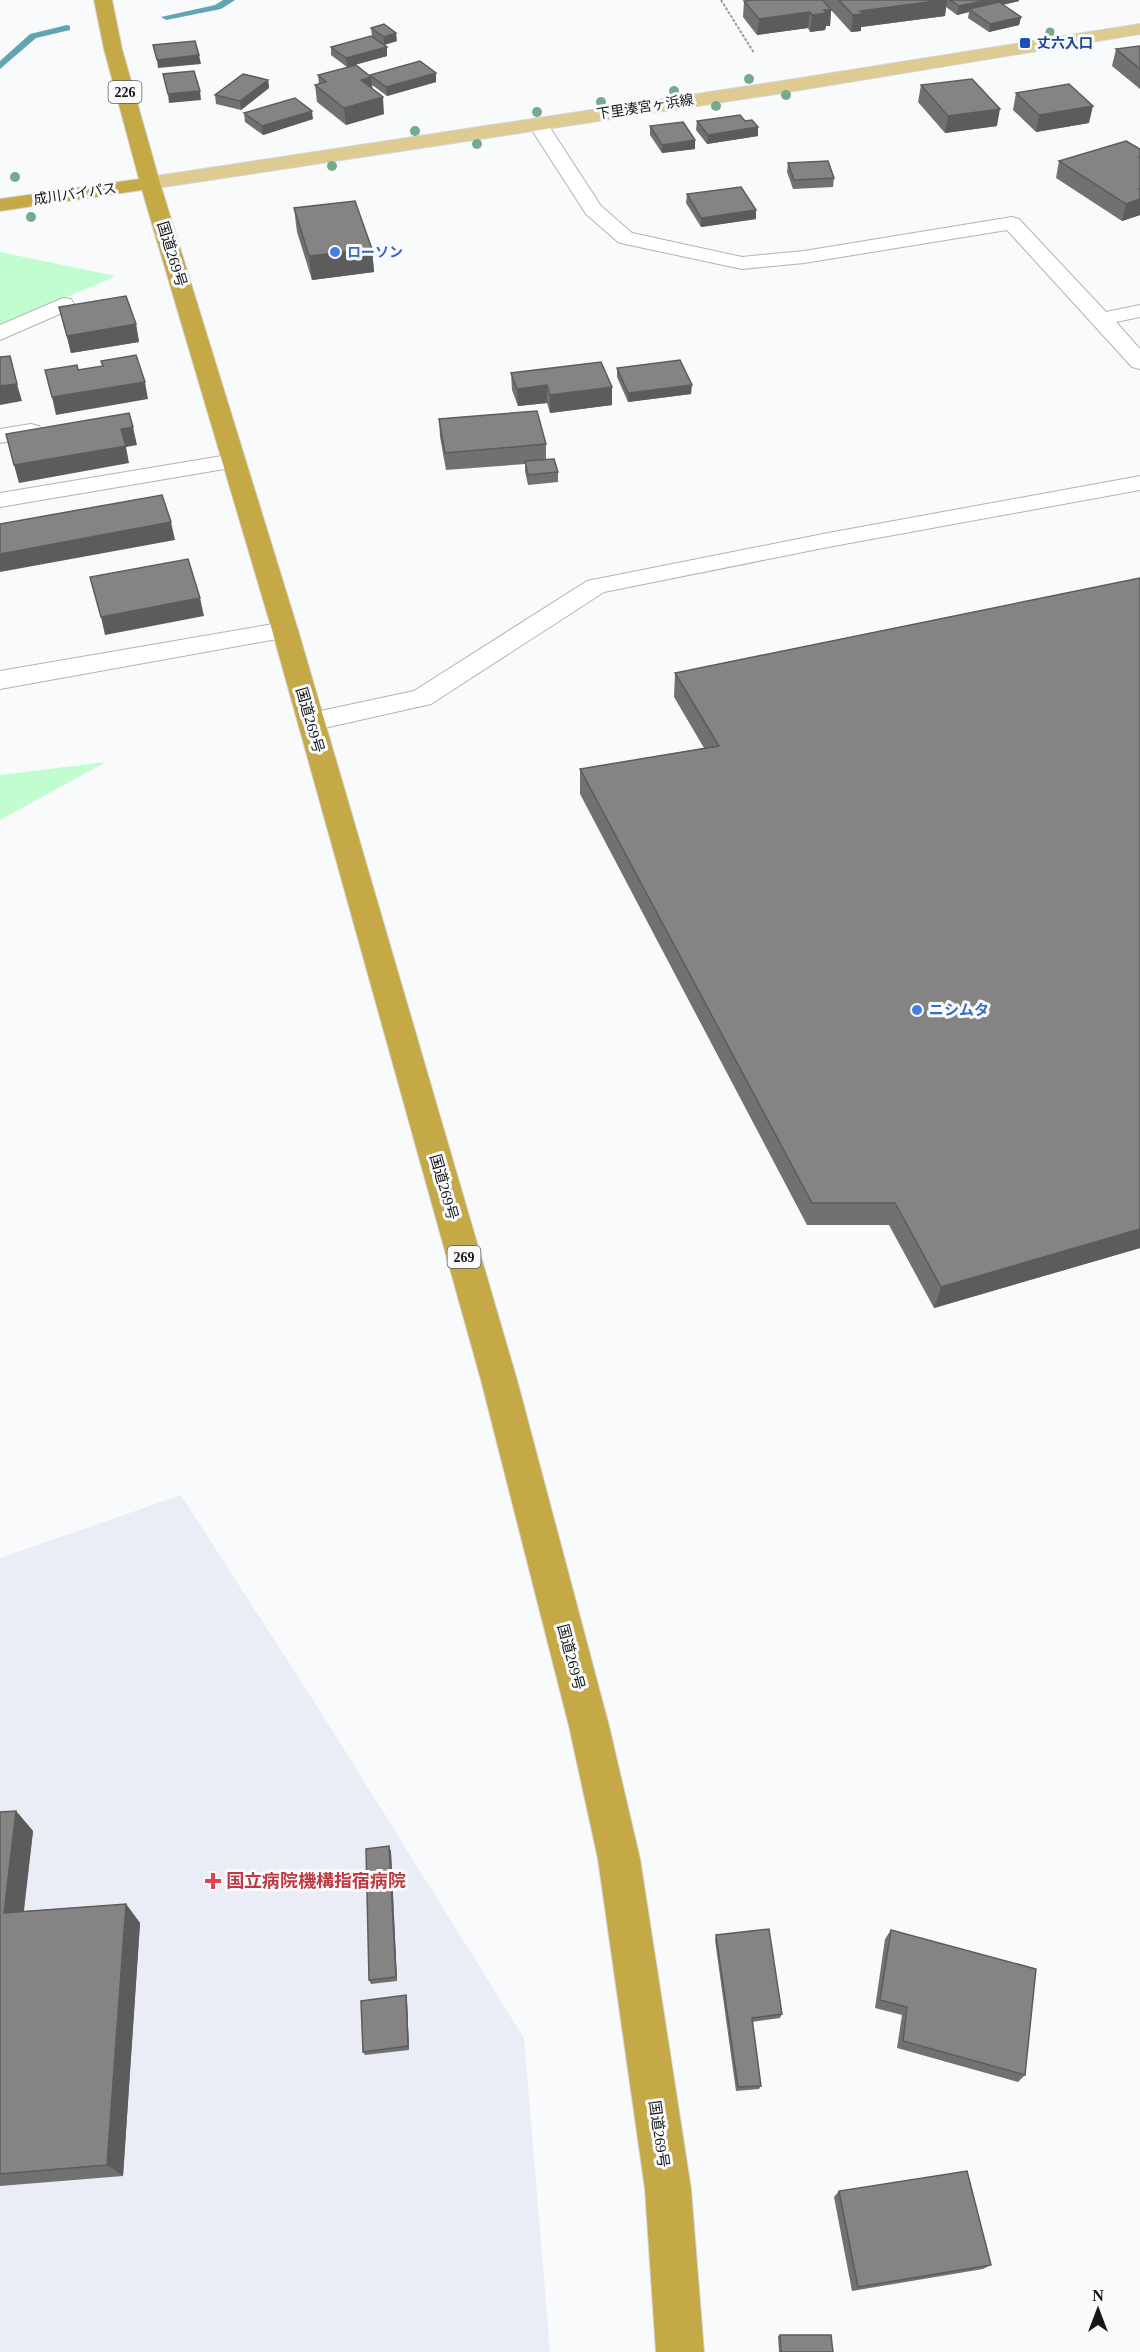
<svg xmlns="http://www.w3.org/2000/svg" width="1140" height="2352" font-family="'Times New Roman','Noto Sans JP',serif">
<rect width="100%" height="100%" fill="#f9fafc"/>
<path fill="#eaedf5" d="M181,1495L329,1725L524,2038L550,2352H0V1558Z"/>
<path fill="#c2fdd0" d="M0,252L116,276L0,326Z
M106,762L0,820V775Z"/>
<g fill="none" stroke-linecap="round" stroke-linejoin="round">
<path fill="#63a4b3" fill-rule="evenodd" d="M223,0H235L221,9L166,20L161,17L215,5Z
M67,25L70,26V30L36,38L0,69V61L30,34Z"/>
<defs>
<path id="minor" d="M538,118L545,120L601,206L632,233L742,257L804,251L1012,217L1019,219L1106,312L1140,305V317L1116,322L1140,349V369L1132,367L1007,230L804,263L742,269L625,244L618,242L586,214L528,124L531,120Z
M63,298L71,299L74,304L71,309L0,340V325Z
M31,424L39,426L43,431L39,436L0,443V429Z
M234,454L242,456L246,461L242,466L0,507V493Z
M1140,476V490L828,547L604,592L431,704L311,731L301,728L298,722L301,716L311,713L414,691L587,581L828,533Z
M285,622L294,624L298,630L294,636L0,689V671Z"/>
<path id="major" d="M1140,24V34L776,94L150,189L143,187L140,183L143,179L150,177L776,82Z"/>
<path id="highway" d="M94,0H112L122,49L160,183L298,630L517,1380L609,1726L640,1859L691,2189L704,2352H656L645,2189L598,1859L569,1726L481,1380L272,630L142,190L0,211V199L139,179L104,49Z"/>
</defs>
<use href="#minor" stroke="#b2b3b4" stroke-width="2"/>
<use href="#major" stroke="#d5d5d5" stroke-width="2"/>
<use href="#highway" stroke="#d5d5d5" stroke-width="2"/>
<path stroke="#9c9d9f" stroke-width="2" stroke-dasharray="3 1.5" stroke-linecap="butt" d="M721,0L754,53"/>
<use href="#minor" fill="#fff" fill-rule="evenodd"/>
<use href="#major" fill="#ddcb91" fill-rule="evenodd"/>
<use href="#highway" fill="#c6a947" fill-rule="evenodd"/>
</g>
<g fill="#76aa8e">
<circle cx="1050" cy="32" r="4.5"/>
<circle cx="749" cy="79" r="5"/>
<circle cx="674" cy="91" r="5"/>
<circle cx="786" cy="95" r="5"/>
<circle cx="601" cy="102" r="5"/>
<circle cx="716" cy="106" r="5"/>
<circle cx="537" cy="112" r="5"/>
<circle cx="415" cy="131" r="5"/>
<circle cx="477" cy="144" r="5"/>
<circle cx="332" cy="166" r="5"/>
<circle cx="15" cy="177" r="5"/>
<circle cx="31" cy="217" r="5"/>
</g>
<path fill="#727171" d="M824,0H1019V1L1003,5L1021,17L1019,25L989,32L968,18L969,12L957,15L946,7L945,16L861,27V31L851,32L831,10L830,26H826L825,30L810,32L808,28L757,35L743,17L744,1Z
M371,28L397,41L384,45L387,47V56L347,67L331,55V47L372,36Z
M1140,46V89L1112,66L1116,49Z
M318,75L370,76L436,82L387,96L372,85V89L384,114L346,125L317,102L315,85L319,84Z
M268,80L269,88L241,110L216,104L215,95Z
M921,85L997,126L945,133L918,102Z
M1016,93L1089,123L1036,132L1013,110Z
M244,113L313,119L263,135L245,122Z
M697,121L758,136L707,144L696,130Z
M650,126L695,149L662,153L650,135Z
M1140,149V215L1122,221L1056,178L1059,161Z
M788,163L834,178L833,187L793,189L787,172Z
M687,194L756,210V219L701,227L686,203Z
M294,208L372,249L374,272L312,280L297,232Z
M59,307L136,324L139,342L71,353Z
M617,368L691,394L628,402L617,377Z
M511,373L612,405L550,413L547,403L518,406L512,390Z
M439,419L546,444V459L558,472V482L528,485L525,471V464L446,470L440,437Z
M1140,578V1248L934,1308L889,1225H807L580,794V769L704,748L674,697L675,673Z
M16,1811L33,1831L24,1911L126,1904L140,1923L123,2176L0,2186V1812Z
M389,1846L391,1852L397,1981L371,1984L369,1980Z
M891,1930L1025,2075L1018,2082L897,2048L902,2015L875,2008L885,1939Z
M716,1935L782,2014L780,2018L752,2022L761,2086L759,2089L736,2091L715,1940Z
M407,2000L409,2050L365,2055L363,2052Z
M839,2191L991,2265L983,2269L852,2291L834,2197Z
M780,2335L833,2352H779L778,2336Z"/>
<path fill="#5d5c5c" d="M943,0H947L945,16L861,27V31L851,32L853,15L860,11Z
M987,0H1019V1L973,11L969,9V12L957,15L959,6Z
M824,10H831L830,26H826L825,30L810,32L812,15Z
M810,12L808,28L757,35L759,19Z
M1021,17L1019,25L989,32L990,24Z
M396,33L397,41L384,45V37Z
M387,47V56L347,67L346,58Z
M199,55L201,64L158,68L157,60Z
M436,73V82L387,96L386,87Z
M371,77L373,93L361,80Z
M268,80L269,88L241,110L240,101Z
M200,91L201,100L169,103L168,94Z
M383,97L384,114L346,125L344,108Z
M1093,106L1089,123L1036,132L1039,115Z
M1000,109L997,126L945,133L948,116Z
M312,111L313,119L263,135L262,126Z
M758,127V136L707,144L708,135Z
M695,140V149L662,153V145Z
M1139,189H1140V215L1122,221L1126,204Z
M756,210V219L701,227V218Z
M372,249L374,272L312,280L309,256Z
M136,324L139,342L71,353L67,336Z
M145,382L148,399L56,415L52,397Z
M17,384L22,401L0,405V386Z
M547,385V403L518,406L517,389Z
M692,385L691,394L628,402V393Z
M612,387V405L550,413V395Z
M133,427L137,445L126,447L129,463L19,483L14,465L121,429Z
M171,522L175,540L0,572V554Z
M200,598L204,616L105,635L101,617Z
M1140,1229V1248L934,1308L941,1287Z
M16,1811L33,1831L21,1931L4,1913Z
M389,1846L391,1852L397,1981L396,1977Z
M126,1904L140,1923L123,2176L107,2165Z
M406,1995L407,2000L409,2050L408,2046Z"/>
<path fill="#858383" stroke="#5d5c5c" stroke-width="1.5" d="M754,0H823L831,10H824L827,13L812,15L810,12L759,19L744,1Z
M839,0H943L860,11L863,14L853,15Z
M950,0H987L959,6Z
M999,2L1021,17L990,24L969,9Z
M384,24L396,33L384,37L371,28Z
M371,36L387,47L346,58L331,47Z
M195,41L199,55L157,60L153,45Z
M1140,46V69L1116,49Z
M420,61L436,73L386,87L370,75Z
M356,65L371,77L361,80L383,97L344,108L315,85L326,82L318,75Z
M194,71L200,91L168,94L163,74Z
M243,74L268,80L240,101L215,95Z
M972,79L1000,109L948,116L921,85Z
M1069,84L1093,106L1039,115L1016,93Z
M295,98L312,111L262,126L244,113Z
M740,115L745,121L752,120L758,127L708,135L697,121Z
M683,122L695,140L662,145L650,126Z
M1126,141L1140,149V157H1138L1140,158V189H1139L1140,190V199L1126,204L1059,161Z
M828,161L834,178L794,180L788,163Z
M741,187L756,210L701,218L687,194Z
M355,201L372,249L309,256L294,208Z
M126,296L136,324L67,336L59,307Z
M136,355L145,382L52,397L45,370L77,365L78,370L103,366L101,361Z
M10,356L17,384L0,386V357Z
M680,360L692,385L628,393L617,368Z
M601,362L612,387L550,395L547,385L517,389L511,373Z
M537,411L546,444L445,453L439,419Z
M129,413L133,427L121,429L126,446L14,465L6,434Z
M554,459L558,472L528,475L525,461Z
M162,495L171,522L0,554V524Z
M188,559L200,598L101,617L90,577Z
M1140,578V1229L941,1287L895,1203H812L580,769L719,746L675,673Z
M16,1811L4,1913L126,1904L107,2165L0,2174V1812Z
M389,1846L396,1977L369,1980L366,1849Z
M769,1929L782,2014L752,2018L761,2086L738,2087L716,1935Z
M891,1930L1036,1969L1025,2075L903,2041L907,2007L880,2000Z
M406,1995L408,2046L363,2052L361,2001Z
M967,2171L991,2265L858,2287L839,2191Z
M780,2335H831L833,2352H781Z"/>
<rect fill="#1a4fb4" stroke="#f9fafc" stroke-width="2" x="1019" y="37" width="12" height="12" rx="3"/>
<g fill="#3f7fe0" stroke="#f9fafc" stroke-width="2">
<circle cx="335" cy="252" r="6"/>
<circle cx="917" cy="1010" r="6"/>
</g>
<path fill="#e0444e" stroke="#f9fafc" stroke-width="2" d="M210 1872h6v6h6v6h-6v6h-6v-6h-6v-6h6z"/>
<g text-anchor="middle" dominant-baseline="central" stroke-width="6" stroke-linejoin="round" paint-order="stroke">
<g font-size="14" font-weight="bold" fill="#164399" stroke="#f9fafc" text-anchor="start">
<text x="1037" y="43">丈六入口</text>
</g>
<g fill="#f9fafc" stroke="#5b5b5c" stroke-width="1.5">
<rect x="108.5" y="81" width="33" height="22" rx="4.5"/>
<rect x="447.5" y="1246" width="33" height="22" rx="4.5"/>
</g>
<g font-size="14" font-weight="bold" fill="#171718">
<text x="125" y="92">226</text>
<text x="464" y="1257">269</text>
</g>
<g font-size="14" fill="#171718" stroke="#f9fafc">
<text transform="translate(645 107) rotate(-9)">下里湊宮ヶ浜線</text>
<text transform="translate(75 194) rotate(-8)">成川バイパス</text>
</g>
<g font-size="14" font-weight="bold" fill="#366cbe" stroke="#f9fafc" text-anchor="start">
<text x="347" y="252">ローソン</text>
</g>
<g font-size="15" fill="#171718" stroke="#f9fafc">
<text transform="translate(172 254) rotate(73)">国道269号</text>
<text transform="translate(310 720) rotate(74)">国道269号</text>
<text transform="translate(444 1187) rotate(74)">国道269号</text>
<text transform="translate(571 1657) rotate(75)">国道269号</text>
<text transform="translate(659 2134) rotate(82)">国道269号</text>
</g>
<g font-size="15" font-weight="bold" fill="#366cbe" stroke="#f9fafc" text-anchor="start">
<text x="929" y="1010">ニシムタ</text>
</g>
<g font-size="18" font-weight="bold" fill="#be3a42" stroke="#f9fafc" text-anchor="start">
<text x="226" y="1881">国立病院機構指宿病院</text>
</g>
</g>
<g transform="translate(1098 2310)" stroke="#f9fafc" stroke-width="4.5" paint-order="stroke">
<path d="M0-4.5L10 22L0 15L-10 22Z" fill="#171718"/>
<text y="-9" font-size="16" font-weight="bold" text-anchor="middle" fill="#171718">N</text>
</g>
</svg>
